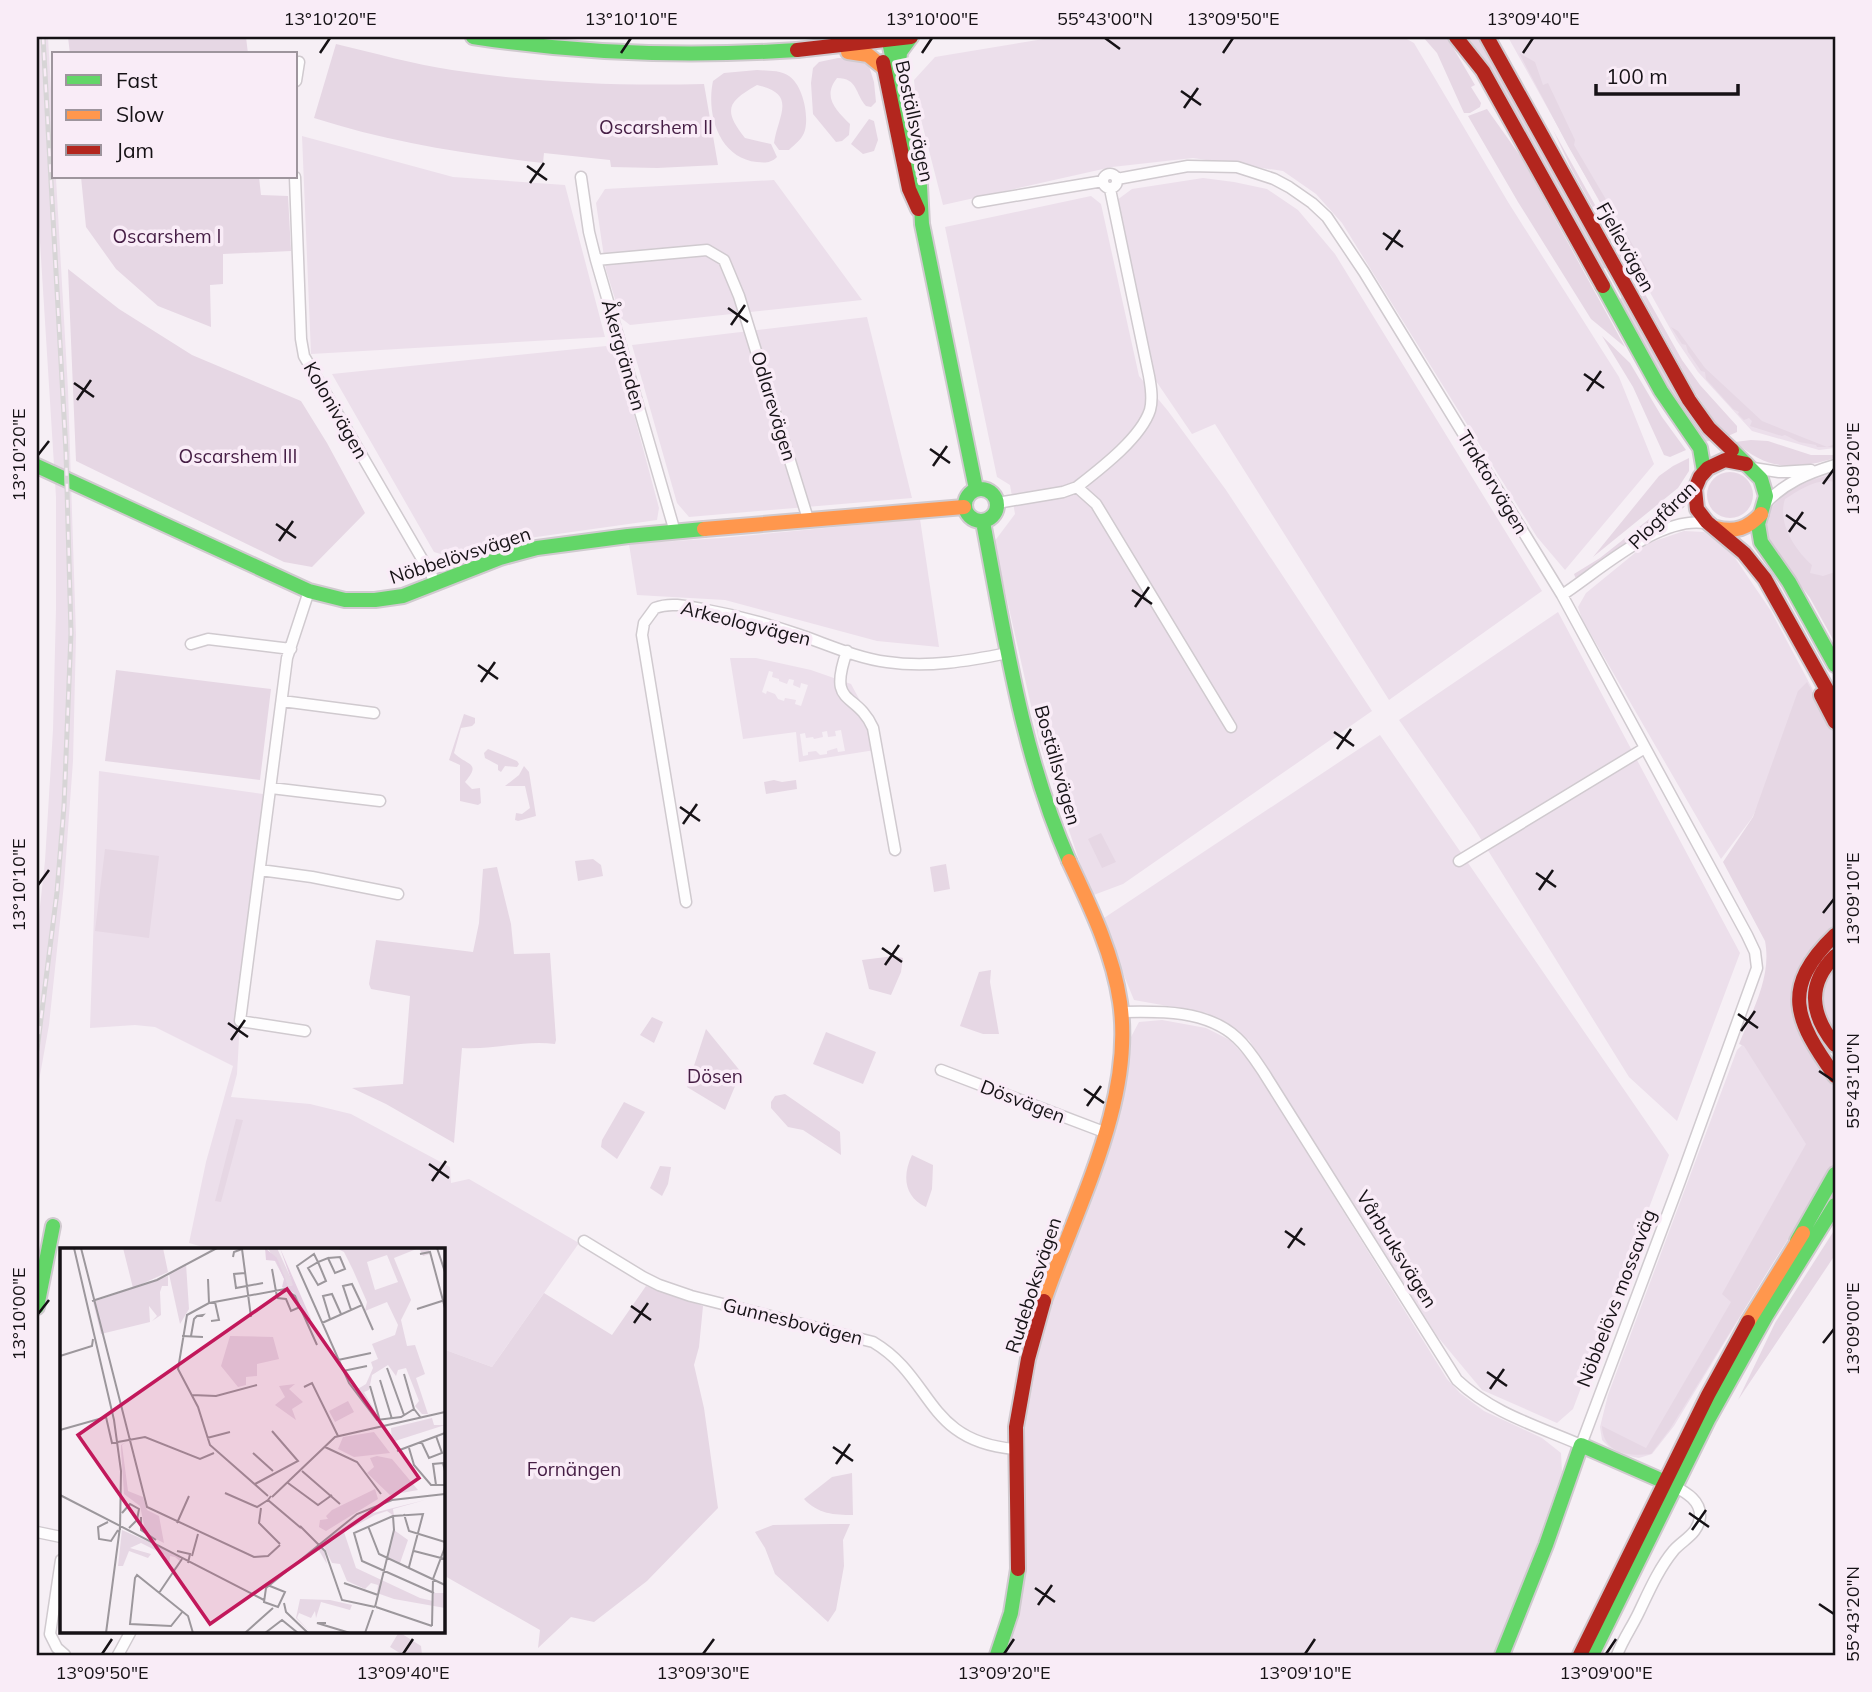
<svg xmlns="http://www.w3.org/2000/svg" width="1872" height="1692" font-family="Mulish,sans-serif">
<rect width="100%" height="100%" fill="#f6eff5"/>
<path fill="#ecdfeb" fill-rule="evenodd" d="M37,37H48L68,390L76,635L73,761L64,884L49,1025L37,1092V933L45,861L53,730L56,609V497L37,194Z
M1056,37H1403L1414,43L1508,202L1619,377L1654,464L1565,570L1537,537L1342,223L1316,194L1283,171L1193,158L1112,167L943,205L916,100L914,80L935,57Z
M1508,37H1835V448L1819,450L1752,431L1698,372L1677,341Z
M302,136L453,177L565,185L605,337L311,354Z
M1203,178L1234,182L1267,189L1298,210L1335,254L1542,591L1389,700L1215,424L1192,434L1156,381L1117,200L1132,189Z
M774,180L862,300L630,325L621,318L606,270L596,203L605,189Z
M1091,196L1101,204L1139,376L1168,411L1226,490L1372,711L1123,884L1091,896L1039,741L994,542L1015,514L1010,485L997,477L945,227Z
M867,317L912,498L689,517L677,503L632,345Z
M606,346L618,355L659,508L657,520L522,539L457,559L434,552L332,374Z
M1835,470V635L1777,543L1767,512L1776,497L1806,479Z
M920,519L939,647L877,641L725,600L637,595L629,544L721,538Z
M1684,531L1704,532L1731,552L1771,611L1813,690L1752,818L1721,859L1582,619L1578,607L1586,593L1646,544Z
M1558,612L1740,953L1677,1121L1629,1077L1474,828L1399,720Z
M730,658H756L811,670L851,684L864,708L875,750L799,762L796,732L743,739ZM769,671L773,672L772,677L779,679V681L787,684L789,679L794,680L793,685L800,688L801,683L808,685L801,706L795,704L796,700L785,698L784,701L778,699L775,694L767,691L766,694L762,692ZM841,730L845,751L838,752L837,748L827,751V754L820,755L816,751L808,752V755L803,756L800,734L805,733L806,738L813,737L814,739L823,737L822,732L827,731L828,737L836,736L835,731Z
M1380,735L1669,1155L1573,1409L1557,1423L1482,1390L1437,1336L1249,1040L1207,1013L1134,1000L1101,920Z
M99,771L270,795L240,1021L237,1074L231,1097L310,1104L351,1114L450,1167L451,1183L469,1179L579,1243L492,1367L443,1349V1249H210L189,1243L206,1162L233,1066L155,1027L135,1025L90,1028Z
M1162,1020L1206,1028L1230,1040L1252,1064L1447,1379L1460,1393L1484,1411L1542,1438L1561,1453L1562,1472L1498,1655H1002L1014,1627L1026,1544L1022,1418L1049,1302L1118,1112L1131,1037L1139,1022Z
M1750,1037L1823,1143L1813,1203L1775,1259L1674,1426L1652,1454L1639,1458L1624,1455L1609,1447L1602,1440L1600,1427L1608,1395L1737,1050Z"/>
<path fill="#e6d7e4" d="M68,37H246L248,54H70Z
M1423,37H1445L1448,39L1475,85L1471,87L1481,103L1480,107L1470,113H1464L1437,53Z
M1467,37H1478L1485,49L1607,267L1603,269L1488,65Z
M336,44C374,53 413,64 452,70C536,83 619,86 704,84L718,165L657,168L611,167L610,160L544,153L543,163C465,154 389,142 314,118Z
M1519,53L1535,62L1543,85L1548,83L1575,140L1574,145L1648,271L1642,275L1568,146Z
M838,58H855L869,66L874,82L876,102L871,107L866,106C855,94 858,78 837,78C822,97 836,110 850,124L849,135L842,141L836,142L813,114L811,83L813,68L819,62Z
M757,70C768,71 780,70 789,76C803,85 810,118 804,133C801,140 794,145 789,150H779L774,143C778,115 798,94 757,85C727,102 723,110 745,138L771,144L777,157C771,163 765,163 757,162C719,158 706,114 713,81L724,73Z
M1487,109L1521,157L1625,347L1591,319L1518,202L1468,116Z
M869,119L874,121L878,140L874,151L863,154L851,144Z
M1553,130L1682,360L1700,385L1737,426V432L1728,436L1715,422L1695,392L1572,170Z
M81,177H259L261,195L288,196L291,251L223,254V284L210,285L211,327L158,306L116,269L86,227Z
M68,269L119,309L192,355L301,401L327,443L365,513L312,567L284,562L76,461Z
M1623,296L1682,401L1712,440L1705,442L1676,403L1619,300Z
M1671,327L1678,331L1705,368L1762,421L1827,447L1835,444V447H1817L1816,445L1799,442L1785,435L1782,436L1750,426L1752,421L1749,418L1744,420L1738,414L1739,412L1733,409L1706,379L1705,372L1701,371L1688,352L1686,345L1682,344Z
M1602,336L1630,363L1662,417L1686,450L1670,457L1664,455L1633,387Z
M1751,440L1768,441L1811,455H1835V458C1795,470 1768,471 1735,442Z
M1689,458V471L1678,488L1593,557L1659,476L1673,466Z
M1707 495a23 23 0 1 1 46 0a23 23 0 1 1-46 0Z
M1835,474V482C1818,477 1799,490 1785,499C1777,523 1795,550 1812,565L1810,573L1823,576L1835,572V643L1810,598L1771,546L1766,527L1770,510L1782,495L1811,480Z
M1672,501C1665,518 1595,569 1576,579L1574,574L1600,558Z
M116,670L271,689L260,780L105,761Z
M1807,682L1835,734V928L1805,956L1796,975L1793,1001L1796,1024L1803,1042L1835,1087V1163L1670,1429L1651,1454C1628,1457 1603,1453 1602,1426L1646,1448L1731,1302L1722,1294L1806,1144L1744,1046L1739,1044C1752,1011 1772,977 1765,941L1723,862L1753,817L1798,691Z
M464,714L475,718V723L472,726L461,728L454,753C467,766 482,762 465,782L472,789L480,788L481,803L478,805L460,801V765L449,760Z
M488,749L517,761L519,764L517,767L505,766L501,772L498,770V765L485,758L484,753Z
M524,766L529,772L536,816L518,821L515,820L516,813L522,814L530,808L525,786H505L519,775Z
M774,780L782,782L796,780L797,789L766,794L764,782Z
M1101,833L1116,862L1102,868L1088,839Z
M105,849L159,856L149,938L95,931Z
M593,859L601,865L603,876L578,881L575,861Z
M946,864L950,889L934,892L930,867Z
M497,867L511,924L514,954L550,953L556,1040L555,1044C523,1040 493,1050 462,1048L454,1143L386,1104L352,1088L403,1084L410,996L371,989L369,984L376,940L473,952L479,923L483,869Z
M894,956L903,958L901,972L891,995L869,989L862,960Z
M1835,963V1035C1813,1016 1819,985 1835,963Z
M991,970L990,982L999,1034H983L960,1026L979,972Z
M652,1017L663,1022L654,1043L640,1035Z
M706,1029L741,1072L725,1110L687,1087Z
M826,1032L876,1052L863,1084L813,1064Z
M785,1094L840,1132L841,1155L803,1130L788,1127L771,1108V1102L775,1096Z
M624,1102L645,1112L617,1159L601,1147L602,1140Z
M236,1119L243,1120L221,1202L215,1201Z
M912,1155L933,1165L932,1189L926,1207C904,1197 902,1176 912,1155Z
M660,1166L671,1167L668,1184L662,1196L650,1188Z
M1835,1229V1255L1738,1400L1775,1323Z
M646,1286L703,1306L699,1347L694,1365L704,1408L718,1508L647,1581L594,1622L571,1617L538,1648L540,1630L443,1575V1349L492,1367L544,1293L612,1335Z
M852,1473L853,1515C834,1515 818,1514 804,1499L832,1477Z
M831,1524H850L843,1540L844,1566L836,1610L828,1622L775,1574L765,1548L755,1532L773,1525Z
M399,1632L421,1646L422,1655H403L390,1647Z"/>
<g fill="none" stroke-linecap="round" stroke-linejoin="round">
<defs>
<path id="street" d="M296,81L299,62
M1103 181a7 7 0 1 1 14 0a7 7 0 1 1-14 0Z
M295,177L301,339L304,356L436,583
M581,177L589,232L596,260L675,532
M1117,179L1188,166L1237,167L1274,179L1289,187L1312,203L1327,217L1364,272L1562,595L1747,935L1755,952L1757,968L1680,1181L1581,1445C1537,1426 1492,1413 1457,1380L1264,1073C1256,1061 1248,1048 1237,1038C1207,1010 1160,1011 1122,1012
M978,202L1103,181
M596,260L707,250L724,260L739,296L808,519
M1753,468L1779,472L1811,470
M1077,487C1100,469 1141,438 1150,410C1153,399 1151,387 1149,376L1110,189
M997,503L1063,492L1077,487L1096,504L1231,727
M1765,504C1784,483 1808,473 1835,465
M1642,536L1678,504L1696,483
M1562,595C1599,571 1663,512 1709,524
M191,644L208,639L291,649
M847,651C827,708 856,690 873,728L895,850
M282,701L374,713
M271,788L380,801
M1459,861L1645,748
M260,870L312,877L398,894
M686,902L642,635L644,623L655,608C670,602 687,606 702,609C735,615 769,624 800,635C829,645 857,658 887,662C928,668 968,661 1008,653
M305,1031L240,1021L287,658L309,591
M941,1070L1104,1132
M584,1241L643,1277L659,1285L691,1296L873,1342C934,1378 925,1441 1014,1449
M37,1532L61,1537
M61,1560L50,1634L57,1648L65,1655
M118,1655L131,1631
M1617,1655C1623,1639 1632,1627 1639,1612C1649,1591 1659,1568 1674,1550C1684,1539 1698,1534 1700,1517C1701,1501 1687,1493 1674,1486"/>
<path id="fast" d="M473,37C581,54 688,57 797,50
M888,37L920,186L922,224L976,489
M898,82L900,52L911,37
M1603,286L1661,391L1700,448L1704,471
M1732,450L1761,479L1766,496L1758,524L1761,542L1789,582L1835,665
M37,466L309,591L345,600H375L403,596L500,558L537,548L628,536L704,529
M965 505a16 16 0 1 1 32 0a16 16 0 1 1-32 0Z
M983,522C1005,637 1022,754 1069,861
M1797,1241L1835,1174
M37,1307L53,1226
M997,1655L1011,1613L1018,1569
M1502,1655L1546,1545L1581,1445L1672,1485
M1592,1655L1709,1418L1766,1316L1835,1205"/>
<path id="slow" d="M848,52L868,55L884,68
M1716,528C1735,533 1748,528 1761,514
M704,529L964,507
M1044,1301C1075,1209 1135,1101 1120,1002C1113,953 1090,906 1069,861
M1748,1322L1803,1233"/>
<path id="jam" d="M1456,37L1483,71L1603,286
M1487,37L1689,400L1709,428L1732,450
M797,50L911,37
M883,62L909,189L918,209
M1746,464L1725,460L1708,468L1700,477L1695,489L1697,509L1707,522L1744,553L1765,579L1835,704
M1821,695L1835,722
M1835,935C1780,988 1795,1020 1835,1076
M1835,956C1806,985 1811,1015 1835,1045
M1018,1569L1016,1427L1028,1359L1044,1301
M1580,1655L1708,1395L1748,1322"/>
</defs>
<use href="#street" stroke="#d0cacf" stroke-width="13"/>
<use href="#fast" stroke="#d0cacf" stroke-width="18"/>
<use href="#slow" stroke="#d0cacf" stroke-width="18"/>
<use href="#jam" stroke="#d0cacf" stroke-width="18"/>
<use href="#street" stroke="#fefdfe" stroke-width="10"/>
<use href="#fast" stroke="#63d668" stroke-width="14"/>
<use href="#slow" stroke="#ff974d" stroke-width="14"/>
<use href="#jam" stroke="#b3261e" stroke-width="14"/>
<defs>
<path id="rail" d="M37,1050L57,892L64,806L71,633L66,452L43,37"/>
</defs>
<use href="#rail" stroke="#d7d5d6" stroke-width="5"/>
<use href="#rail" stroke="#f9ecf7" stroke-width="2.5" stroke-dasharray="8" stroke-linecap="butt"/>
</g>
<path fill="none" stroke="#161216" stroke-width="2.5" d="M1105,38L1120,49M320,53L330,38M621,53L631,38M922,53L932,38M1223,53L1233,38M1523,53L1533,38M1181,91L1201,105M1184,108L1198,88M527,166L547,180M530,183L544,163M1383,233L1403,247M1386,250L1400,230M728,308L748,322M731,325L745,305M1584,374L1604,388M74,383L94,397M1587,391L1601,371M77,400L91,380M930,449L950,463M38,455L49,441M933,466L947,446M1823,484L1834,469M1786,515L1806,529M276,524L296,538M1789,532L1803,512M279,541L293,521M1132,590L1152,604M1135,607L1149,587M478,665L498,679M481,682L495,662M1334,732L1354,746M1337,749L1351,729M680,807L700,821M683,824L697,804M1536,873L1556,887M38,885L49,870M1539,890L1553,870M1823,913L1834,899M882,948L902,962M885,965L899,945M1738,1014L1758,1028M228,1023L248,1037M1741,1031L1755,1011M231,1040L245,1020M1819,1071L1834,1081M1084,1089L1104,1103M1087,1106L1101,1086M429,1164L449,1178M432,1181L446,1161M1285,1231L1305,1245M1288,1248L1302,1228M631,1306L651,1320M38,1314L49,1300M634,1323L648,1303M1823,1343L1834,1329M1487,1372L1507,1386M1490,1389L1504,1369M833,1447L853,1461M836,1464L850,1444M1689,1513L1709,1527M1692,1530L1706,1510M1035,1588L1055,1602M1819,1604L1834,1614M1038,1605L1052,1585M102,1654L112,1639M403,1654L413,1639M703,1654L714,1639M1004,1654L1014,1639M1305,1654L1315,1639M1606,1654L1616,1639"/>
<g text-anchor="middle" dominant-baseline="central" stroke-width="7" stroke-linejoin="round" paint-order="stroke">
<g font-size="19" fill="#161216" stroke="#f9ecf7">
<text transform="translate(915 121) rotate(78)">Boställsvägen</text>
<text transform="translate(1626 247) rotate(61)">Fjelievägen</text>
<text transform="translate(624 355) rotate(74)">Åkergränden</text>
<text transform="translate(774 406) rotate(73)">Odlarevägen</text>
<text transform="translate(336 410) rotate(60)">Kolonivägen</text>
<text transform="translate(1493 482) rotate(59)">Traktorvägen</text>
<text transform="translate(1662 515) rotate(-45)">Plogfåran</text>
<text transform="translate(460 555) rotate(-18)">Nöbbelövsvägen</text>
<text transform="translate(746 623) rotate(14)">Arkeologvägen</text>
<text transform="translate(1058 765) rotate(74)">Boställsvägen</text>
<text transform="translate(1023 1101) rotate(21)">Dösvägen</text>
<text transform="translate(1397 1249) rotate(58)">Vårbruksvägen</text>
<text transform="translate(1033 1285) rotate(-72)">Rudeboksvägen</text>
<text transform="translate(1616 1298) rotate(-69)">Nöbbelövs mossaväg</text>
<text transform="translate(793 1321) rotate(14)">Gunnesbovägen</text>
</g>
<g font-size="19" fill="#451d44" stroke="#f9ecf7">
<text x="656" y="127">Oscarshem II</text>
<text x="167" y="236">Oscarshem I</text>
<text x="238" y="456">Oscarshem III</text>
<text x="715" y="1076">Dösen</text>
<text x="574" y="1469">Fornängen</text>
</g>
</g>
<g transform="translate(60 1248)">
<rect width="385" height="385" fill="#f6eff5"/>
<path d="M63,0H103L108,24L73,40ZM208,0H217L234,37L228,38ZM276,0H369L370,6L363,8L359,0L334,10L351,52L341,72L347,98L355,97L365,126L356,130L368,166H362L355,158L359,153L346,120L338,122L336,128L328,117L312,127L309,142L304,144L319,170L296,142L306,136L313,120L311,114L318,111L312,96L335,87L338,77L327,54L305,63L307,54L293,22L284,4ZM327,7L338,34L315,42L307,14ZM126,16L129,61L120,76L109,26ZM108,28V38H102L100,44L101,67L92,73L97,68L89,58L90,74L41,86L33,54ZM170,88L213,89L219,111L197,116V128L186,129V137L178,139L161,118ZM235,136L229,141L243,154L232,161L236,172L215,157L225,149L219,138ZM288,153L294,164L275,174L269,163ZM372,170L374,177H385L332,194L331,180ZM314,184L330,205L294,209L278,201L283,189ZM66,194L62,197L68,243L83,249L87,262L99,268L104,295L86,286L80,258L64,246L61,201V197ZM317,208L332,211L358,242L330,247L307,225L314,219L310,210ZM315,241L318,251L266,283L259,279L260,272L268,271L266,268L272,262ZM365,252L333,261L334,268L327,263L315,267L284,284L296,320L360,350L373,353L374,345H385V360L334,351L317,345L318,337L311,335L305,341L287,333L280,316L272,315L263,297L267,316L258,301L243,314L268,290L301,268ZM62,282L118,307L121,312L118,319L112,322L121,314L115,309L110,308L109,321L105,307L81,295L70,300L91,306L88,310L69,303L63,318H58ZM334,282L348,292L340,315L328,309ZM240,351L270,352L292,357L290,362L261,354L256,370L255,363L251,370L239,365L237,370L251,385L236,370Z" fill="#e6d7e4" fill-rule="evenodd"/>
<path d="M205,0L217,10L228,38L233,37L220,0L251,71L248,74L234,45L222,39L224,31L216,13L206,12Z" fill="#e4cfe2"/>
<path fill="none" stroke="#9c979c" stroke-width="2" d="M14,0L54,172L61,223L60,282M21,0L87,259L194,309L208,308L220,297M377,0L385,24M360,6L370,4L385,60M173,9L174,4L182,1L191,69M268,10L280,9L285,21L275,25L268,10L258,14L266,33L258,37L248,20L258,14L254,6L237,18L289,135L317,172L341,169L354,161L361,170M212,21L217,49M185,25L174,26L176,40L203,35M148,31L149,55M217,50L226,51L231,63L240,59M32,53L97,32L157,0M357,61L385,52M291,62L283,38L292,36L302,57M270,71L263,48L272,46L281,66M151,73L159,72L155,54M262,75L302,57L313,82M122,88L143,89M131,88L134,71L137,68L143,67L142,68H137M0,108L32,98L33,91M278,112L311,105M327,120L344,167M283,123L307,118M344,126L354,161M320,132L332,171M310,138L320,173M244,139L252,135L278,188M132,147L156,148L197,137M0,182L46,169L52,195L85,189L140,211L154,205M147,190L170,184M361,193L369,210L382,205L376,188M265,199L297,214L321,246M349,200L354,217L371,237H385M337,203L385,185M193,205L213,223M242,223L280,256M228,235L258,257L272,247M195,236L238,213L212,183M376,237L373,216L383,215L385,223M165,245L197,259L208,252M0,247L204,352M208,248L150,197L138,159L118,121L127,67L149,55L225,41L235,48L257,97M211,248L208,252L241,280M212,249L275,189L385,164M201,260L199,275L220,296M62,265L70,256L79,261L77,272L69,280M344,266L349,283L385,294M81,269V282L96,292M48,274L38,279L39,291L51,293L58,282M117,275L129,248M240,278L265,303L282,352L315,359M308,278L319,306L385,337M117,303L130,306L128,315M354,303L385,311M132,308L138,286M349,319L363,266L333,268L294,285L302,313L374,345M284,335L318,347M210,338L225,344L218,359L204,354L206,340L297,266L332,252L385,246M99,345L122,311M224,355L226,364L248,385M315,359L334,282L333,268M316,359L372,378M123,363L111,378L70,376L75,330L77,327L128,368L133,385M266,375H257L290,385M372,378L373,331L385,299M46,385L60,279M185,385L213,360M205,385L222,372L238,385M305,385L313,362"/>
<path fill="#c2185b" fill-opacity="0.15" stroke="#c2185b" stroke-width="3.5" d="M227,41L359,230L150,376L18,187Z"/>
<rect width="385" height="385" fill="none" stroke="#161216" stroke-width="3.5"/>
</g>
<rect width="1872" height="1692" fill="none" stroke="#f9ecf7" stroke-width="77"/>
<rect x="52" y="52" width="245" height="126" fill="#f9ecf7" stroke="#9e959d" stroke-width="2"/>
<rect x="66" y="75" width="35" height="10" fill="#63d668" stroke="#9e959d" stroke-width="2"/>
<text x="116" y="88" font-size="21" fill="#161216">Fast</text>
<rect x="66" y="110" width="35" height="10" fill="#ff974d" stroke="#9e959d" stroke-width="2"/>
<text x="116" y="122" font-size="21" fill="#161216">Slow</text>
<rect x="66" y="145" width="35" height="10" fill="#b3261e" stroke="#9e959d" stroke-width="2"/>
<text x="116" y="158" font-size="21" fill="#161216">Jam</text>
<path d="M1596 84v10h142v-10" fill="none" stroke="#161216" stroke-width="3.5"/>
<text x="1606" y="84" font-size="21" fill="#161216" stroke="#f9ecf7" stroke-width="5" paint-order="stroke">100 m</text>
<rect x="38" y="38" width="1796" height="1616" fill="none" stroke="#161216" stroke-width="2.5"/>
<g font-size="18" text-anchor="middle" fill="#161216">
<text x="330" y="25">13°10'20"E</text>
<text x="631" y="25">13°10'10"E</text>
<text x="932" y="25">13°10'00"E</text>
<text x="1105" y="25">55°43'00"N</text>
<text x="1233" y="25">13°09'50"E</text>
<text x="1533" y="25">13°09'40"E</text>
<text transform="translate(19 455) rotate(-90)" y="6">13°10'20"E</text>
<text transform="translate(1853 469) rotate(-90)" y="6">13°09'20"E</text>
<text transform="translate(19 885) rotate(-90)" y="6">13°10'10"E</text>
<text transform="translate(1853 899) rotate(-90)" y="6">13°09'10"E</text>
<text transform="translate(1853 1081) rotate(-90)" y="6">55°43'10"N</text>
<text transform="translate(19 1314) rotate(-90)" y="6">13°10'00"E</text>
<text transform="translate(1853 1329) rotate(-90)" y="6">13°09'00"E</text>
<text transform="translate(1853 1614) rotate(-90)" y="6">55°43'20"N</text>
<text x="102" y="1679">13°09'50"E</text>
<text x="403" y="1679">13°09'40"E</text>
<text x="703" y="1679">13°09'30"E</text>
<text x="1004" y="1679">13°09'20"E</text>
<text x="1305" y="1679">13°09'10"E</text>
<text x="1606" y="1679">13°09'00"E</text>
</g>
</svg>
